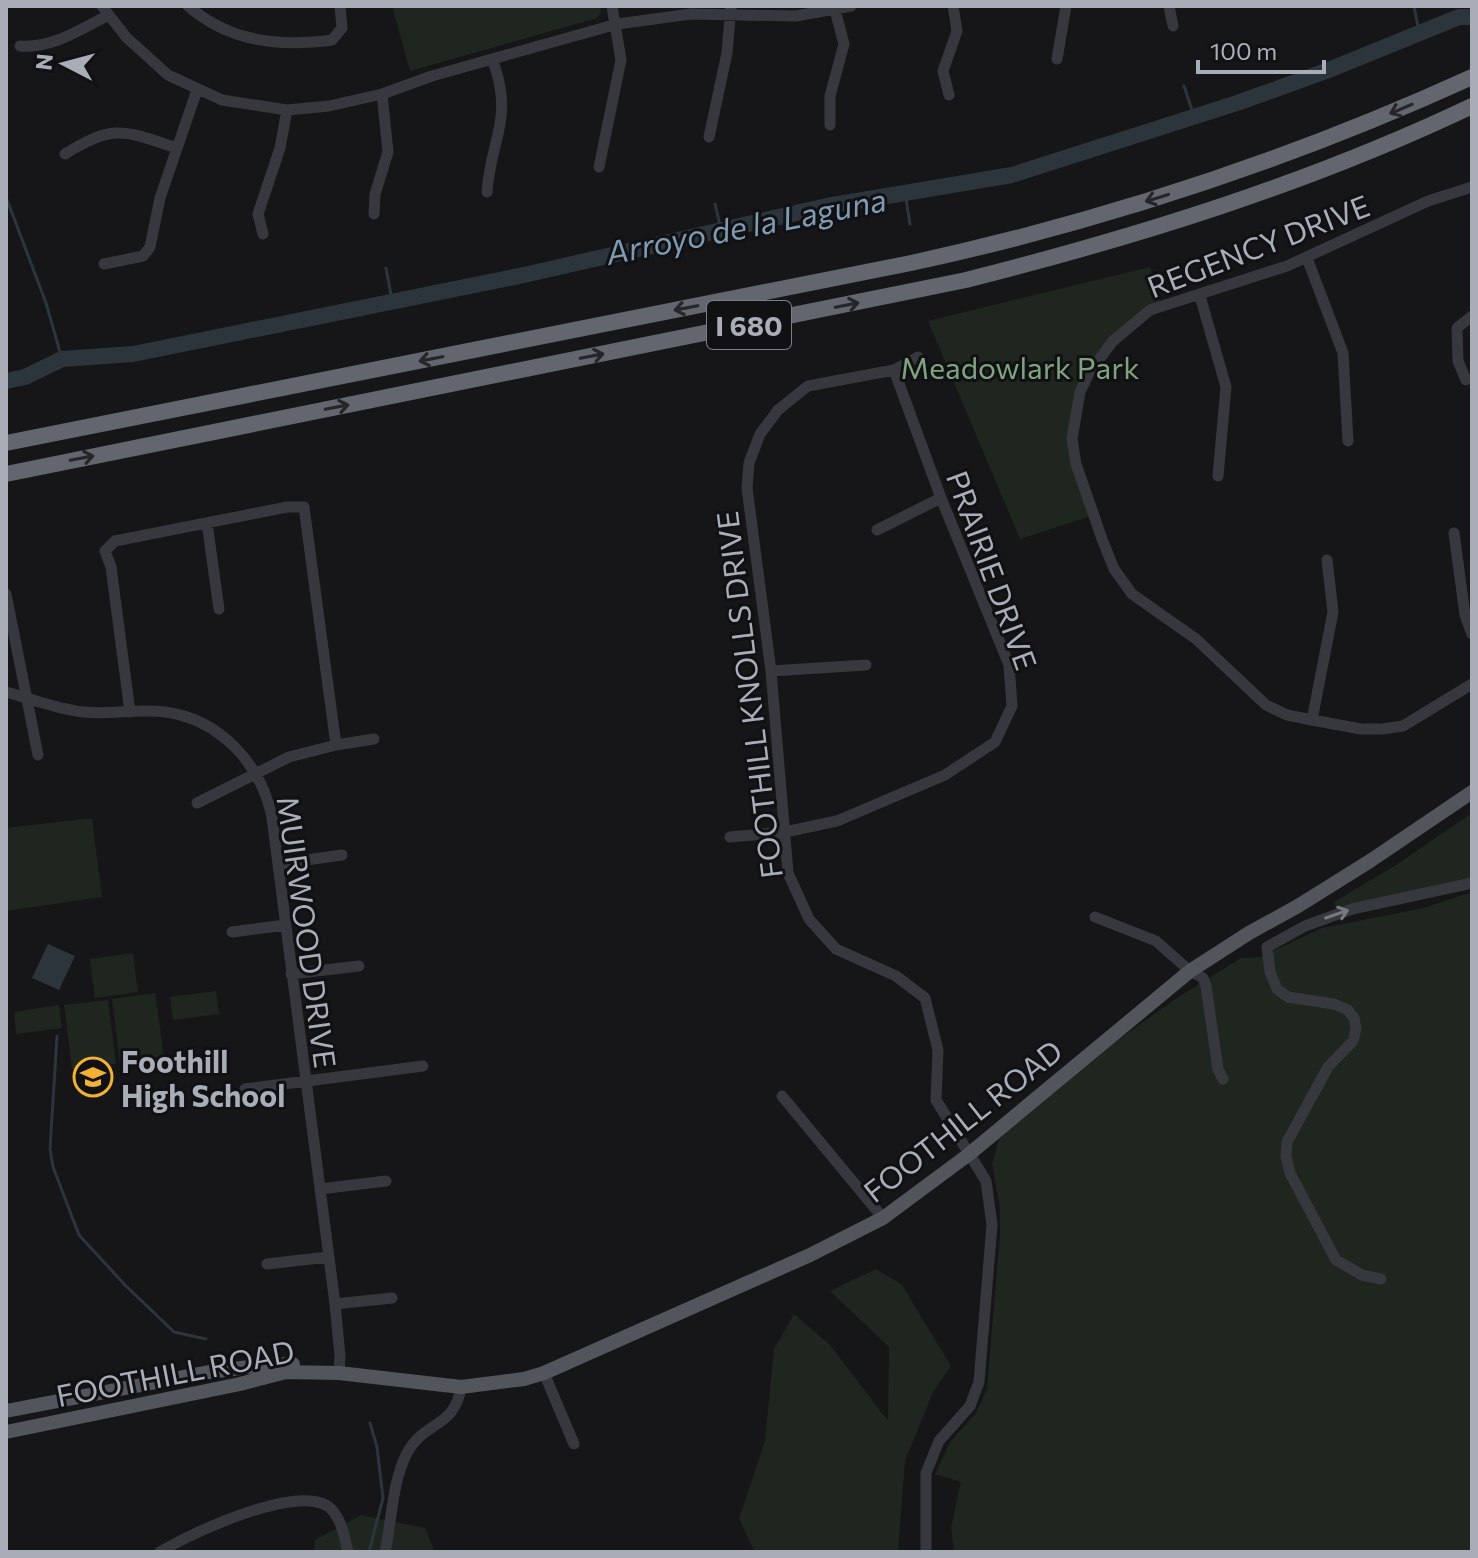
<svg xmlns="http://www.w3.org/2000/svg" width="1478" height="1558" font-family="Commissioner,sans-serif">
<rect width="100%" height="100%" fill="#161618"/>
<path fill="#1e261f" d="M392,6H599L601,12L597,18L410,71Z
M1150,267L1161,306L1146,313L1090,373L1075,440L1094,515L1020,539L928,321Z
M1472,813V879L1336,911L1334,902L1396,865Z
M84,819H92L102,897L6,911V828Z
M1472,892V1552H954L951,1527L961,1482L935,1474L950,1442L976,1413L987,1389L1000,1235V1207L992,1164L999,1139L1084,1064L1177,998L1241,958L1260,957L1322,928L1424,908Z
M133,953L138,992L95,998L90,959Z
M216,991L219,1014L173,1020L170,997Z
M155,993L164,1056L120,1062L112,999Z
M108,1000L116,1064L72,1069L64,1005Z
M59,1005L62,1028L16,1034L14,1012Z
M876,1269L902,1285L951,1366L933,1392L905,1461L898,1552H755L739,1519L765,1441L774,1349L794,1314L830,1345L888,1421L889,1347L830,1291Z
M361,1515L425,1528L435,1552H314L315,1540Z"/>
<path fill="#2c353c" d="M48,944L75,956L59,990L32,978Z"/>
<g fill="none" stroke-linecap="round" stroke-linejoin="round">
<path stroke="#2c353c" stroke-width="3" d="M1414,6L1419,32
M1184,86L1194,116
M905,193L910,224
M6,197L46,303L62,359
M715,204L721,230
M386,268L392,300
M57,1036L50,1149L53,1167L79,1235L125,1285L174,1332L206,1339
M369,1552L383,1498L377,1447L370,1423"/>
<path stroke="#2c353c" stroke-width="16" d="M6,381L25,377L62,359L133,354L524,275L827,206L1012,175L1237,103L1326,71L1459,17H1472"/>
<path stroke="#37383d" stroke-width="11" d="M102,6L126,37L168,75L222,100L287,110L329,106L382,94L432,76L617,24L691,14L796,16L851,6
M188,6C230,42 278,47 332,40L342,28L340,6
M1169,6L1173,26
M20,46C54,48 78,30 107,16
M1057,59L1066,6
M949,95L943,71L957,31L953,6
M830,125V96L844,44L834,6
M709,137L727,53L731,6
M65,154C114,123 125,131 177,148
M599,167L621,60L612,6
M1472,187L1428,201L1287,266L1150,310L1113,341L1089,373L1080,392L1072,439L1076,464L1102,539L1114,569L1132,594L1196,639L1266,705L1287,715L1312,720L1361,729H1382L1403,726L1472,684
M487,192C491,137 514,120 493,61
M374,214L375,194L388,152L382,94
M263,234L258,214L280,148L287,110
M1307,258L1343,353L1348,441
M104,264L143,256L150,247L160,198L197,90
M1200,296L1226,387L1218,476
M918,357L894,370L808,386L778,410L760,434L749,463L747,488L771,671L788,873L809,919L836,949L896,976L925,998L938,1050L936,1100L986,1181L992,1225L979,1382L970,1406L939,1441L926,1473V1552
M1466,380L1458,361L1457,328L1472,316
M207,523L219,609
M877,530L941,498
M1454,533L1465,615L1472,634
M6,594L38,755
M771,671L866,665
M6,692C32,699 57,709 84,712C111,715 138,708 165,712C220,719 262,765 272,818L335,1304L340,1356L339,1373
M130,712L111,567L105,551L115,541L287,507H304L336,745
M1312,720L1333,612L1327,560
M197,803L289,757L336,745L374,739
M730,837L785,832L837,821L945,775L995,742L1012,706L1009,665L941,498L894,370
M278,864L342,855
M1095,917L1156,941L1190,971L1203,978L1206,986L1218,1069L1223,1079
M232,932L285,925
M1267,947L1270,972L1277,989L1288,997L1334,1004L1348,1010L1354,1018L1356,1029L1353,1041L1328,1067L1287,1142L1286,1156L1290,1173L1336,1260L1362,1275L1381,1279
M1267,947L1305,926L1352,909L1472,883
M291,974L359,966
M245,1089L423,1066
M782,1096L883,1218
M320,1189L386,1181
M267,1264L328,1257
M335,1304L392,1298
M544,1373L574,1444
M160,1552C189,1534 307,1478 333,1511C342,1522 345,1539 348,1552
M385,1552C392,1520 392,1482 407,1453C424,1421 455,1428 461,1387"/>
<path stroke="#53555c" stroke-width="14" d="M6,1411L209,1372L264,1365L293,1364
M6,1432L240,1384L286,1372L339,1373L461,1387L524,1379L544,1373L810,1255L883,1218L968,1155L1190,971L1249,933L1298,906L1370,861L1472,792"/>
<path stroke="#63666e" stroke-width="16" d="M6,443L911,263C1105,221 1292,159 1472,77
M6,474L966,280C1140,236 1310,183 1472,106"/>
</g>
<defs><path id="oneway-shaft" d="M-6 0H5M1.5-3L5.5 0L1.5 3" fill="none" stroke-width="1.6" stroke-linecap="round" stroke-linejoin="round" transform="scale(2)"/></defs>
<g stroke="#26262a">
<use href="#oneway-shaft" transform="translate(1401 109) rotate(157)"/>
<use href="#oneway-shaft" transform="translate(1157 198) rotate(163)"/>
<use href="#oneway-shaft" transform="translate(847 305) rotate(-11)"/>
<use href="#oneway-shaft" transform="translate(686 308) rotate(169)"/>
<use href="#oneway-shaft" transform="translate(592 356) rotate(-11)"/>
<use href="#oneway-shaft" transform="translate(431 359) rotate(169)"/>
<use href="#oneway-shaft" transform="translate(337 407) rotate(-11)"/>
<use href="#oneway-shaft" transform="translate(82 458) rotate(-11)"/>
</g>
<use stroke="#757881" href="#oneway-shaft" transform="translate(1337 914) rotate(-19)"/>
<defs>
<symbol id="school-ring" viewBox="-11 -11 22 22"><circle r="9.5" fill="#111113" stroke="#f2b134" stroke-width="1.5"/><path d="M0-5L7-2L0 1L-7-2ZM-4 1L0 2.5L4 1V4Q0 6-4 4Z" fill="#f2b134"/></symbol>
</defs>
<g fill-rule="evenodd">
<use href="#school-ring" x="71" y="1055" width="44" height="44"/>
</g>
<g text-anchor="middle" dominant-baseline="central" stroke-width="6" stroke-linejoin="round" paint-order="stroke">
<rect fill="#111113" stroke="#7b7e86" stroke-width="2" x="707" y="301" width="84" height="48" rx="6"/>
<g font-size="28" font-weight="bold" fill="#a8adb8">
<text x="749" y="325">I 680</text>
</g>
<g font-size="30" fill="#a8adb8" stroke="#111113">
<text transform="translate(1258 245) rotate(-21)">REGENCY DRIVE</text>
<text transform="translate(993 570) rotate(70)">PRAIRIE DRIVE</text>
<text transform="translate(748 695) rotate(-97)">FOOTHILL KNOLLS DRIVE</text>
<text transform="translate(308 932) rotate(82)">MUIRWOOD DRIVE</text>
<text transform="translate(962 1120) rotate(-38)">FOOTHILL ROAD</text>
<text transform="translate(175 1372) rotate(-11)">FOOTHILL ROAD</text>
</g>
<g font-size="30" fill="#7fa381" stroke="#111113">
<text x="1020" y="366">Meadowlark Park</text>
</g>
<g font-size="30" font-weight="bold" fill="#a8adb8" stroke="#111113" text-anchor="start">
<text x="121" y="1060">Foothill<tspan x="121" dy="34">High School</tspan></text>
</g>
<g font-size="32" font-style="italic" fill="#7f9bb3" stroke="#111113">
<text transform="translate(746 225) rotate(-11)">Arroyo de la Laguna</text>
</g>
</g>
<rect width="1478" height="1558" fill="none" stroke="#a8adb8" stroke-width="16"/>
<g transform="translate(64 64) rotate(276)" stroke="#111113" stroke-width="6" paint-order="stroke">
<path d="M0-6L14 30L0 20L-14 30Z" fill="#a8adb8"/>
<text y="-12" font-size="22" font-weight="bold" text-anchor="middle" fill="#a8adb8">N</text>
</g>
<path d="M1198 60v12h126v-12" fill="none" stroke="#a8adb8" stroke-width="4"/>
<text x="1210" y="60" font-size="24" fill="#a8adb8" stroke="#111113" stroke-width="6" paint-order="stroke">100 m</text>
</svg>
